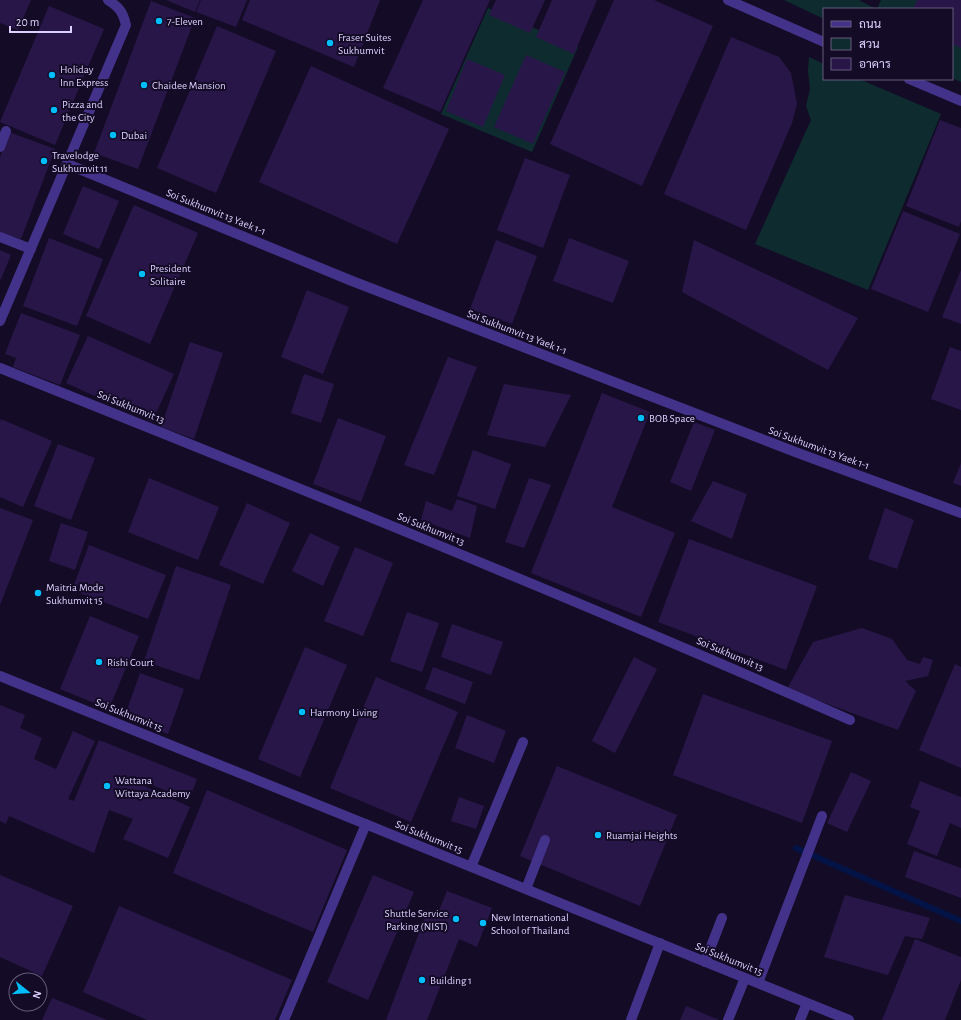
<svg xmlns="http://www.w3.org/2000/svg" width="961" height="1020" font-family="'Alegreya Sans',Sarabun,sans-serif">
<rect width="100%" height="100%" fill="#140c26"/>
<path fill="#0e2c30" d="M784,0H859L876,9H824V19Z
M881,0H933L930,9H877Z
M488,8L578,47L532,152L441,114Z
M952,35L961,40V82L952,78Z
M809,57L824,64V79H859L941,114L868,290L755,244L811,120L806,106L810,89L808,71Z"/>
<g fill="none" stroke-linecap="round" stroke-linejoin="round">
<path stroke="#041346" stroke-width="6" d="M796,848L961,921"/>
</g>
<path fill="#281649" d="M0,0H31L18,30L0,23Z
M166,0H200L195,12Z
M201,0H247L236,27L196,12Z
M250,0H380L354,67L242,20Z
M423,0H490L440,112L383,88Z
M496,0H545L530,33L489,15Z
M552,0H597L574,54L536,37Z
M614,0H654L713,26L642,186L550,144Z
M917,0H961V48L952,44V9H913Z
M151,1L195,18L138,169L94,153Z
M49,6L104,29L55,145L0,122Z
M217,26L276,51L216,193L157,168Z
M731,37L779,57L791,73L797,104L792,123L746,230L664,194Z
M526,55L565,72L533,144L494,127Z
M467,59L505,75L483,127L446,111Z
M311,66L449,129L397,244L259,182Z
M940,120L961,128V221L959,227L906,206Z
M9,132L55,149L21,239L0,232V157Z
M525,158L570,175L543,248L497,230Z
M83,186L119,201L99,249L63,234Z
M134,205L198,233L150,344L86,316Z
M903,211L960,234L928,312L871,289Z
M49,238L103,259L77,326L23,306Z
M569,238L629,261L613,303L553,281Z
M496,240L537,256L512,324L470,309Z
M694,240L858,318L828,370L682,292Z
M0,250L11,255L1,279H0Z
M961,270V324L942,317Z
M307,290L349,307L323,374L281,357Z
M21,313L80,335L60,385L13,367L16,358L5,354Z
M88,336L174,374L152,422L66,383Z
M190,342L223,353L194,439L161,427Z
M950,347L961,351V410L931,399Z
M448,357L477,367L434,475L404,465Z
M304,374L334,384L321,423L291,413Z
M504,384L571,395L545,447L487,435Z
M602,393L650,412L612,507L675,533L641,617L531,573Z
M338,418L386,436L361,502L313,484Z
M1,419L52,441L23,507L0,497V422Z
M694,422L715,430L691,491L670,482Z
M58,444L95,458L71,520L34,506Z
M473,450L511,464L495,509L457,496Z
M961,463V486L953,483Z
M149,478L219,507L198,560L128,532Z
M529,478L551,485L524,548L505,542Z
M713,481L747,494L732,539L691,521Z
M457,499L477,506L470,538L421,520L426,501L452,511Z
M247,503L290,523L263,584L219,565Z
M0,508L33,520L0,605Z
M885,508L914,520L897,569L868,559Z
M61,523L88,532L75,570L49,561Z
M310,533L340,547L323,586L292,571Z
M689,539L817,586L786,670L658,622Z
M89,545L166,575L148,619L72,590Z
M355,547L393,563L363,636L324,621Z
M176,566L231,585L199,680L144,661Z
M407,612L439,623L422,672L390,661Z
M90,616L139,636L109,709L60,689Z
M452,624L503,642L491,675L441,657Z
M862,628L892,639L907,660L920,664L923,657L933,660L928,676L905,681L916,691L898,730L787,689L813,642Z
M305,647L347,665L300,777L258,759Z
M634,657L657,669L615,753L592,741Z
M955,664L961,667V768L919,750Z
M433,667L473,682L465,704L425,689Z
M140,673L184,689L168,734L124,718Z
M376,677L458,712L411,822L330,788Z
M703,694L832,741L802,823L673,775Z
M0,705L25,715L20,728L42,738L34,759L56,769L73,731L95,741L68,799L74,801L99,740L197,779L189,800L147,783L146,787L190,807L168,858L123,839L133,819L109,810L94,853L9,816L6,824L0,821Z
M467,715L506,731L494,763L455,748Z
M557,766L677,815L640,906L520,856Z
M851,772L871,781L847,832L827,823Z
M920,781L961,797V828L950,823L937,856L907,844L920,811L910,807Z
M207,790L347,850L313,932L173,873Z
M459,797L484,806L476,829L451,821Z
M914,851L961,868V898L905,877Z
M0,875L73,906L42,976L0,957Z
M373,875L414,892L368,1000L327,982Z
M447,891L492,908L477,947L459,939L427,1020H386L428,909L438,913Z
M845,895L930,918L922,939L905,936L888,975L824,957Z
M119,906L292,980L275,1020H147L83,992Z
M915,939L961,957V980L945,1020H882Z
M52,998L107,1020H42Z
M686,1006L719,1020H680Z"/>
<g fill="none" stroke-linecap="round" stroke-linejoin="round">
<path stroke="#43328a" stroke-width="10" d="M0,147L6,131
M0,237L31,249
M705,962L722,918
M284,1020L366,824
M631,1020L660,943"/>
<path stroke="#43328a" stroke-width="10" d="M728,0L824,42
M909,79L961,101
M67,164L352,281L798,453L961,513
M0,321L126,25C123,12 119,7 108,0
M0,368C285,482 569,596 850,720
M0,676L849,1020
M471,867L523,742
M526,889L545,840
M758,983L822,816
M728,1020L745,978
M800,1020L807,1003"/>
</g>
<g fill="#00bdfc" stroke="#140c26" stroke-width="1.5">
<circle cx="159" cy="21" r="4"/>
<circle cx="330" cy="43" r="4"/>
<circle cx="52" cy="75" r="4"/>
<circle cx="144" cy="85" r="4"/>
<circle cx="54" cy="110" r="4"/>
<circle cx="113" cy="135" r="4"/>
<circle cx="44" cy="161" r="4"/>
<circle cx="142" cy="274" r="4"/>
<circle cx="641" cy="418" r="4"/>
<circle cx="38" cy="593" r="4"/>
<circle cx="99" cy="662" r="4"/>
<circle cx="302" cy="712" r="4"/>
<circle cx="107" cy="786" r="4"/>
<circle cx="598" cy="835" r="4"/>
<circle cx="456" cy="919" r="4"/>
<circle cx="483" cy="923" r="4"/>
<circle cx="422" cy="980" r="4"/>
</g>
<g text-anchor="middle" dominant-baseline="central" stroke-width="4" stroke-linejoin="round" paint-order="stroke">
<g font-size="11" fill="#ddd1ff" stroke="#140c26" text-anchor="start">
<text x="167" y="21">7-Eleven</text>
<text x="338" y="37">Fraser Suites<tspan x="338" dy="13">Sukhumvit</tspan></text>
<text x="60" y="69">Holiday<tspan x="60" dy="13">Inn Express</tspan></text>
<text x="152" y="85">Chaidee Mansion</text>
<text x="62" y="104">Pizza and<tspan x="62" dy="13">the City</tspan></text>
<text x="121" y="135">Dubai</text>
<text x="52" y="155">Travelodge<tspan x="52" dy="13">Sukhumvit 11</tspan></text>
<text x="150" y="268">President<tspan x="150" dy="13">Solitaire</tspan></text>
<text x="649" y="418">BOB Space</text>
<text x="46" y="587">Maitria Mode<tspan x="46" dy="13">Sukhumvit 15</tspan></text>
<text x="107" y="662">Rishi Court</text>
<text x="310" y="712">Harmony Living</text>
<text x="115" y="780">Wattana<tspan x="115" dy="13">Wittaya Academy</tspan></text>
<text x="606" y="835">Ruamjai Heights</text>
<text x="448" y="913" text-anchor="end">Shuttle Service<tspan x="448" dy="13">Parking (NIST)</tspan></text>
<text x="491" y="917">New International<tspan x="491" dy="13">School of Thailand</tspan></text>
<text x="430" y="980">Building 1</text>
</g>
<g font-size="11" fill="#ddd1ff" stroke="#140c26">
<text transform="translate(216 212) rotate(22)">Soi Sukhumvit 13 Yaek 1-1</text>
<text transform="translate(517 332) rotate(21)">Soi Sukhumvit 13 Yaek 1-1</text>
<text transform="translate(131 407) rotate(22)">Soi Sukhumvit 13</text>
<text transform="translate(819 448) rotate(20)">Soi Sukhumvit 13 Yaek 1-1</text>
<text transform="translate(431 529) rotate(22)">Soi Sukhumvit 13</text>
<text transform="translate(730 654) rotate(23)">Soi Sukhumvit 13</text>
<text transform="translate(129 715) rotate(22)">Soi Sukhumvit 15</text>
<text transform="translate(429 837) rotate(22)">Soi Sukhumvit 15</text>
<text transform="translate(729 959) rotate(22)">Soi Sukhumvit 15</text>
</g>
</g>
<rect x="823" y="8" width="130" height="72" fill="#140c26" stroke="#645b7d"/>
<rect x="831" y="21" width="20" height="6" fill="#43328a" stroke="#645b7d"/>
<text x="859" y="28" font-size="12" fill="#ddd1ff">ถนน</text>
<rect x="831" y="38" width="20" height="12" fill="#0e2c30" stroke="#645b7d"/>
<text x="859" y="48" font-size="12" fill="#ddd1ff">สวน</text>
<rect x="831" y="58" width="20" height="12" fill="#281649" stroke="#645b7d"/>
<text x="859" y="68" font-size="12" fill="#ddd1ff">อาคาร</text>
<g transform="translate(28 992) rotate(107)"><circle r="19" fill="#140c26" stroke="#645b7d"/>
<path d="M0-3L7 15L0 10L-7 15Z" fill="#00bdfc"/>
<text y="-6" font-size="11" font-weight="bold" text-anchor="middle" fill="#ddd1ff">N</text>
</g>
<path d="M10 26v6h61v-6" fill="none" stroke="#ddd1ff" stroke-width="2"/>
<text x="16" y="26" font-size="12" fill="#ddd1ff" stroke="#140c26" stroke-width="3" paint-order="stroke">20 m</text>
</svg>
